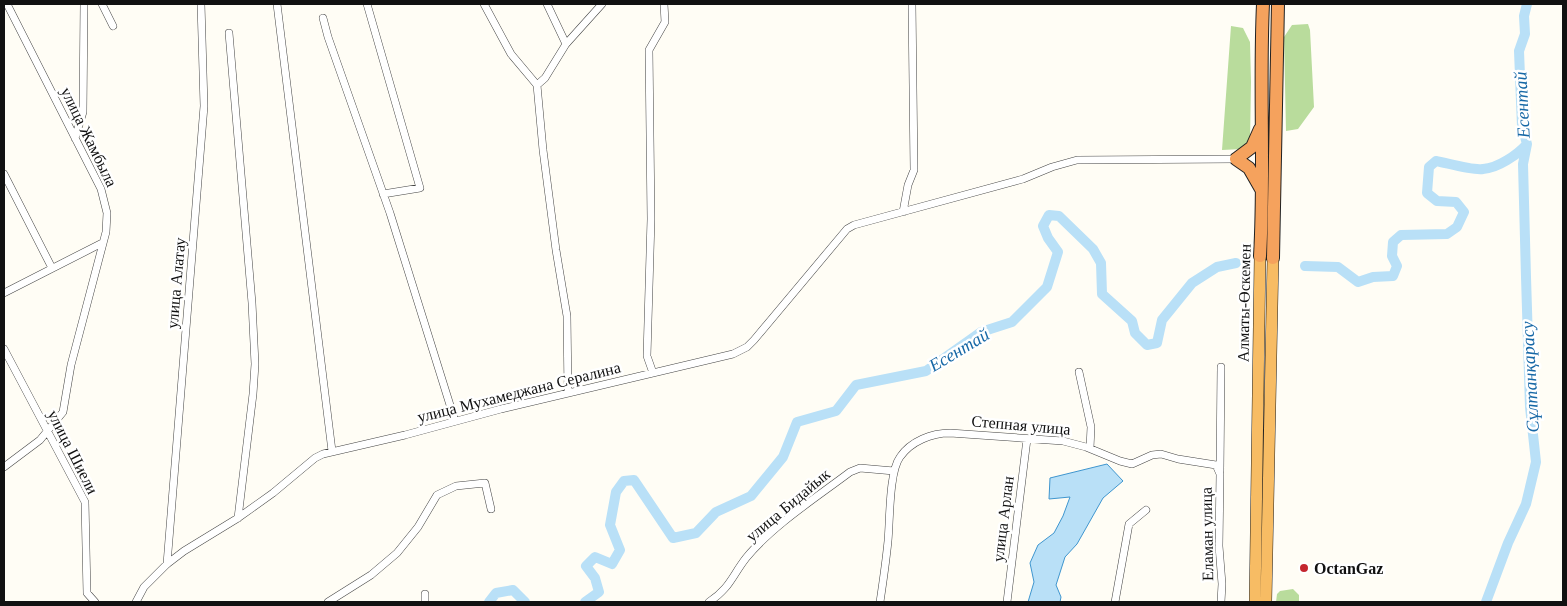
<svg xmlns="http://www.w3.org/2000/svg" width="1567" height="606" font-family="'Times New Roman',serif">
<rect width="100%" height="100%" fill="#fffdf5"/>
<path fill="#b9dc9c" d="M1308,24L1310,30L1314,107L1298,129L1286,131L1284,37L1292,25Z
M1231,26L1243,28L1250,42L1251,82L1250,142L1242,149L1222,150Z
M1293,589L1299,595V602H1276L1277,594L1280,591Z"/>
<path fill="#b9e0f7" stroke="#3f96cf" d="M1107,464L1123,481L1103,498L1077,544L1065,557L1056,585L1061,597L1060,602H1028L1034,582L1030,563L1038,545L1054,533L1063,516L1070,497L1049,499L1050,478Z"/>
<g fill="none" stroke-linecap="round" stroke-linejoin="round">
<path stroke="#b9e0f7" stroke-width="10" d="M1305,266L1338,267L1358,282L1373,277L1393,276L1397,266L1392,256L1393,242L1401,235L1447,234L1457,227L1464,212L1456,202L1437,201L1427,193L1429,167L1436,161C1447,163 1473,171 1483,169C1498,168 1517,155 1527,144
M489,602L496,593L513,590L525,602
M585,602L599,592L595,578L586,566L595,557L612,564L620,550L610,525L616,492L624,481L634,480L673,538L696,533L716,512L751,496L783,457L797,422L836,411L856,385L926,371L981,332L1012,322L1047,287L1058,252L1048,238L1043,226L1049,215L1059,216L1093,249L1101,263L1102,294L1132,321L1135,333L1147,345L1157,343L1162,320L1192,283L1217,267L1236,263
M1486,602L1508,543L1526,504L1536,462L1530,407L1526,277L1523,164L1527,144L1522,126L1519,51L1525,34L1524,16L1527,4"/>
<defs>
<path id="minor" d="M102,4L113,26
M277,4L332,451
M367,4L420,188L383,194
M484,4L511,54L537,85
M547,4L566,44
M323,18L328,37L390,213L455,421
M229,33L252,303L255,364L253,394L238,518
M75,138L83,112L84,4
M4,174L52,268
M903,212L908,185L914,170L912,4
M4,293L102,243
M4,349L85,502L87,593L95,602
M1079,372L1091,427L1090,448
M653,373L647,356L651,219L649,50L665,22L664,4
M568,393L567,316L556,250L543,150L537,85L545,78L566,44L602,4
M4,467L40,440L63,412L71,365L106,232L107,213L101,189L7,4
M1220,471L1221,367
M167,564L204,106L201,4
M425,594V602
M136,602L144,587L167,564L184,551L238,518L273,493L315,458L323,454L405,435L501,409L733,354L747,347L754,340L847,229L854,225L1023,179L1052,167L1077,160L1236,159
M328,602L371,575L397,553L418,527L437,495L456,486L485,483L491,509
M709,602C730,588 732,576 746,558C772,526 817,497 850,472L860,468L894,471
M880,602C883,582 886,561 888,541C890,520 889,472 900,457C911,441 932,433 950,433L1063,441L1086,447L1120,461L1132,464L1152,455L1161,454L1178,459L1216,465L1220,474L1219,546L1222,584L1221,602
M1007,602L1027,439
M1115,602L1129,524L1146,510"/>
<path id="trunk" d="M1255,602L1260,256
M1266,602L1273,258"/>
<path id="motorway" d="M1236,159L1252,147L1260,129
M1236,159L1249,168L1261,189
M1260,256C1265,172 1259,88 1263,4
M1273,258L1278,4"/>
</defs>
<use href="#minor" stroke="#444" stroke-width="8"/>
<use href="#trunk" stroke="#222" stroke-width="12"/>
<use href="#motorway" stroke="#222" stroke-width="14"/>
<use href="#minor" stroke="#fff" stroke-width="7"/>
<use href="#trunk" stroke="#f7bc64" stroke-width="11"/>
<use href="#motorway" stroke="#f5a25d" stroke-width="12"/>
</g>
<circle fill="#c4262e" stroke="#fff" stroke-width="2" cx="1304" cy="568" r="5"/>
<g text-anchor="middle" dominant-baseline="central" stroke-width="5" stroke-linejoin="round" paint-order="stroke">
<g font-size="16" fill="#111" stroke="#fff">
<text transform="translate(89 137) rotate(64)">улица Жамбыла</text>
<text transform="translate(176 283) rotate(-85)">улица Алатау</text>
<text transform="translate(1244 303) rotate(-89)">Алматы-Өскемен</text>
<text transform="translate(519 392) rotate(-14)">улица Мухамеджана Сералина</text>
<text transform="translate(1021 425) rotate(5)">Степная улица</text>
<text transform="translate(73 452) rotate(63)">улица Шиели</text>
<text transform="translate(788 505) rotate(-40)">улица Бидайык</text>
<text transform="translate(1003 519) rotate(-83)">улица Арлан</text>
<text transform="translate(1207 534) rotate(-91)">Еламан улица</text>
</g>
<g font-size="16" font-weight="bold" fill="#111" stroke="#fff" text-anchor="start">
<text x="1314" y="568">OctanGaz</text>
</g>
<g font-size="18" font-style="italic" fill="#1768a6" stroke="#fff">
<text transform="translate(1522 105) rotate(-93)">Есентай</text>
<text transform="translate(959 350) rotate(-31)">Есентай</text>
<text transform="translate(1530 377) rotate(-93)">Сұлтанқарасу</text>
</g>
</g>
<rect width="1567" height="606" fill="none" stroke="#111111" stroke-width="10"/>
</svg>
